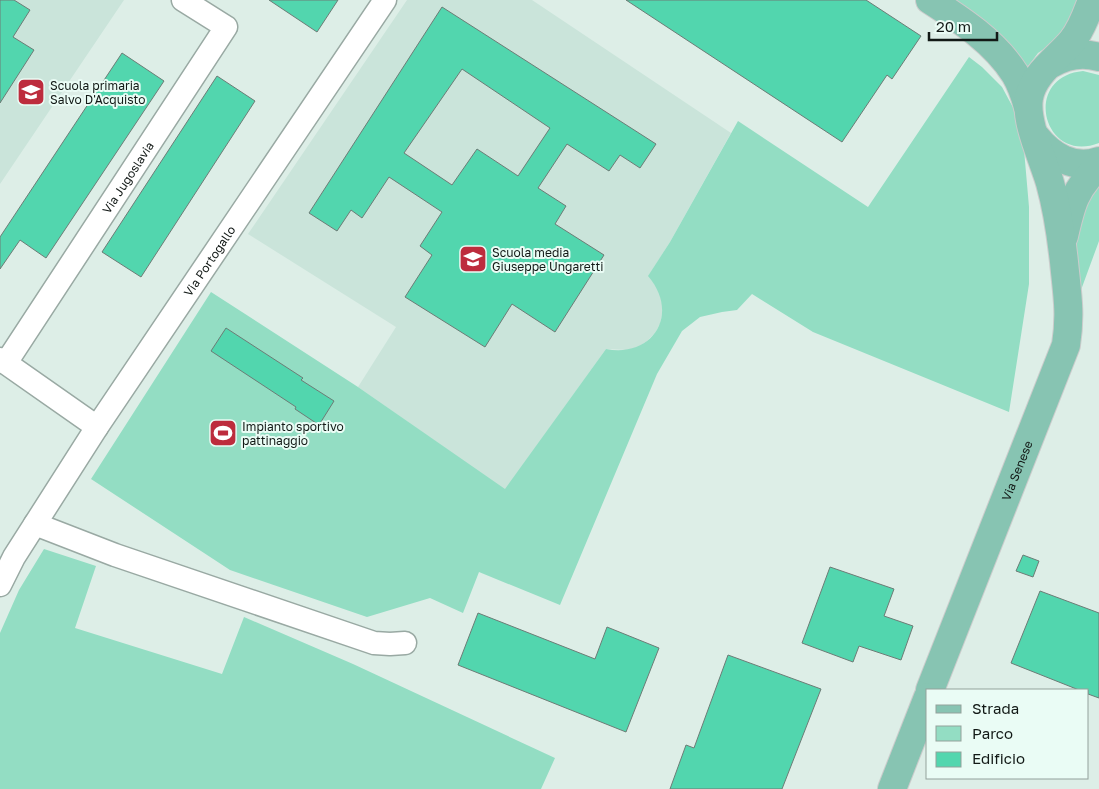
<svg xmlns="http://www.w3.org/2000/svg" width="1099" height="789" font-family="'Golos Text',sans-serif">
<rect width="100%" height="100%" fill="#ddeee7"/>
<path fill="#cae4da" d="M0,0H124L0,184Z
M407,0H532L731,133L670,242L649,275L660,293L662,303V314L660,324L655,333L647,341L638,347L627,350L606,349L505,490L358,387L396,327L248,234Z"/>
<path fill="#93ddc3" d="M948,0H1080L1068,25L1050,45L1038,53L1029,65L1023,69Z
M969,57L982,67L1002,87L1016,113L1023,138L1029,207V284L1009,412L813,332L752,294L737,310L722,312L700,317L682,331L657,374L560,605L479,572L463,613L430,598L367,617L230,570L91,479L211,292L358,387L505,489L606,349C654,358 680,313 648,276L670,242L738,121L868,207Z
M1083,71L1099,75V143C1043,165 1021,77 1083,71Z
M1099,184V241L1081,290L1078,285C1078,271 1076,256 1077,242C1080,224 1087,198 1099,184Z
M44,549L96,566L75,628L222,674L244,617L353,664L555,758L541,789H0V633L19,590Z"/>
<path fill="#52d6ae" stroke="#6c7c76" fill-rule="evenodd" d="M0,0H14L30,10L13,37L34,50L0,103Z
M269,0H338L317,32Z
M626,0H866L921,36L892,79L887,75L842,142Z
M442,7L656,144L640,168L620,155L609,171L567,144L538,188L566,206L555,224L604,255L555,332L512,304L485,347L405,297L432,255L420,246L442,212L389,177L362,218L351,210L337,231L309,213ZM462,69L550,128L518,176L477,149L452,185L404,153Z
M122,53L164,81L46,258L20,240L0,269V237Z
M217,76L255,101L141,277L102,252Z
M226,328L303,378L301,380L334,401L319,425L295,409L296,407L211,351Z
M1023,555L1039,561L1033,577L1016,571Z
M830,567L894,589L884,616L913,626L901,660L859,646L853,662L802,643Z
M1040,591L1099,613V698L1088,694V690H1079L1011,663Z
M478,613L595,659L607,627L659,648L626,732L458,665Z
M728,655L821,689L782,789H670L686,745L694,748Z"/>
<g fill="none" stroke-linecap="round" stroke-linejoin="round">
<defs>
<g id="minor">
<path d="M0,359L97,427"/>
<path id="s1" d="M6,363L226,27L183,0"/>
<path d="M35,524L115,555L374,643L390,644L405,643"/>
<path id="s2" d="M0,585L14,557L97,427L385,0"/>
</g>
<g id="major">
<path d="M930,0C961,20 995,42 1015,74C1021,84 1025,96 1028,107"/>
<path d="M1051,64C1066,55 1082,52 1099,57"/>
<path d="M1036,137C1051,156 1074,170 1099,161"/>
<path d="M1064,236C1071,205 1075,188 1099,166"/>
<path id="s3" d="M930,690L1066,345C1071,313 1067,293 1064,262C1061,235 1057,208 1050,183C1043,159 1025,122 1029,98C1033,74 1057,59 1072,41C1081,30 1087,14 1092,0"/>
<path d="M892,789L928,697"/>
</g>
</defs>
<use href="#minor" stroke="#99a9a3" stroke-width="25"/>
<use href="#major" stroke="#cbcccc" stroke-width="30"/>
<use href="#minor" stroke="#fff" stroke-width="22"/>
<use href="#major" stroke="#87c4b2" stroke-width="28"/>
</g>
<defs>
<symbol id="school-square" viewBox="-11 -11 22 22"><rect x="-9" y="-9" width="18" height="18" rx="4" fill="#bd2c3d" stroke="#eafcf5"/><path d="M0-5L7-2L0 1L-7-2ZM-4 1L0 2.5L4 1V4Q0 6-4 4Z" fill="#fff"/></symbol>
<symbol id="stadium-square" viewBox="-11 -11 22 22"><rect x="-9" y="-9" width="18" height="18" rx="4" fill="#bd2c3d" stroke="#eafcf5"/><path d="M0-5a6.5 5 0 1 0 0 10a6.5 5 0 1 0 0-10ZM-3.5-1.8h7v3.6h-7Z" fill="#fff"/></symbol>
</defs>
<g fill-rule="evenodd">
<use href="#school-square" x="15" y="76" width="32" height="32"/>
<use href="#school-square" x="457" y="243" width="32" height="32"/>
<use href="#stadium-square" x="207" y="417" width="32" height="32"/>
</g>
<g text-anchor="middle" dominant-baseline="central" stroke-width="4" stroke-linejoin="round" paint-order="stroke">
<g font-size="12" fill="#121916" stroke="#eafcf5" text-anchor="start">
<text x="50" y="85">Scuola primaria<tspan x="50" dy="14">Salvo D'Acquisto</tspan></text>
<text x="492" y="252">Scuola media<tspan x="492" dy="14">Giuseppe Ungaretti</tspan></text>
<text x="242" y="426">Impianto sportivo<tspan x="242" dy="14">pattinaggio</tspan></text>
</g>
<g font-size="12" fill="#121916" stroke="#eafcf5">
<text stroke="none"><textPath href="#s1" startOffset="222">Via Jugoslavia</textPath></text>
<text stroke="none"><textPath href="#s2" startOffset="386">Via Portogallo</textPath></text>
<text stroke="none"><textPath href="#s3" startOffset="236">Via Senese</textPath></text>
</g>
</g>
<rect x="926" y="689" width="162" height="90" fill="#eafcf5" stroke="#94a19c"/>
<rect x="936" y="705" width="25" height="8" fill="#87c4b2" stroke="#94a19c"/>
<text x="972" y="714" font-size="15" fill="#121916">Strada</text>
<rect x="936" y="726" width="25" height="15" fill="#93ddc3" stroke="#94a19c"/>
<text x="972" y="739" font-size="15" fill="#121916">Parco</text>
<rect x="936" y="752" width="25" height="15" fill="#52d6ae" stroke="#94a19c"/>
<text x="972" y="764" font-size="15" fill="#121916">Edificio</text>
<path d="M929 32v8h68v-8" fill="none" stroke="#121916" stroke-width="2.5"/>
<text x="936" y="32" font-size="15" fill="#121916" stroke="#eafcf5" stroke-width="4" paint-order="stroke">20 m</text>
</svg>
